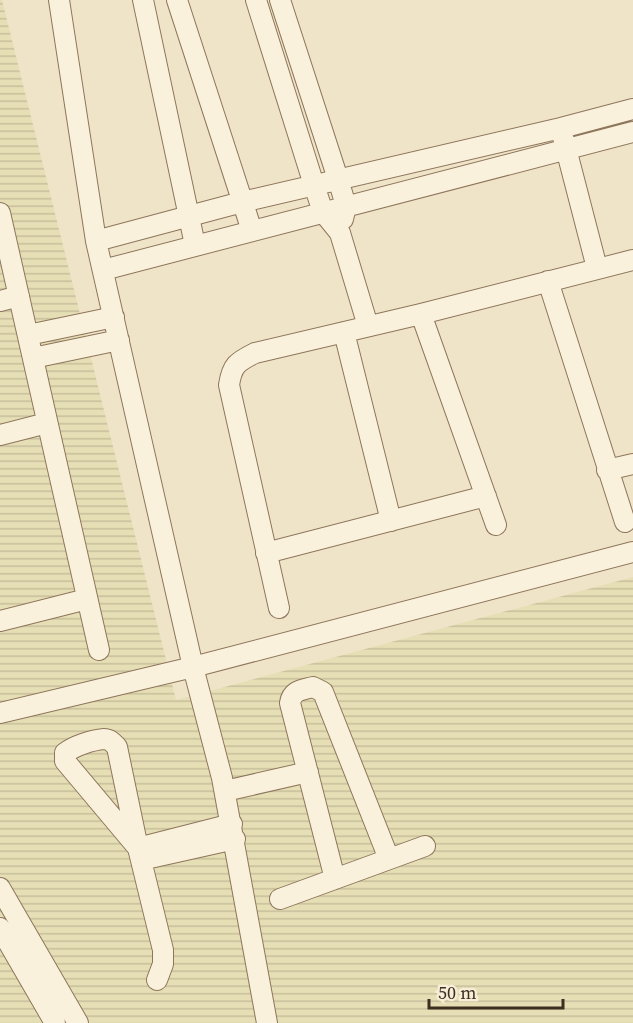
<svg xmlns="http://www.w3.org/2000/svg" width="633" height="1023" font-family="'Source Serif 4',serif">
<defs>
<pattern id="farmland-rules" width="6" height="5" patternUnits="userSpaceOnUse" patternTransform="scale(1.5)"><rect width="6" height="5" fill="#e6deb5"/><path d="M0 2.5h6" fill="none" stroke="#c6bf9b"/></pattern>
</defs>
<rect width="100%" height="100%" fill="#f0e4c8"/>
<path fill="url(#farmland-rules)" d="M0,0H2L176,700L633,577V1023H0Z"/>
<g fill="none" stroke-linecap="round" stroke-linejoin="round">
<defs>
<path id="street" d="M59,0L96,241L193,667L222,778L267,1023
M143,0L195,245
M177,0L252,231
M256,0L314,185L323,212L340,233L368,326
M280,0L338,179L346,206L343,219
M563,137L597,268
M0,213L99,650
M96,241L242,202L561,128L633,109
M103,270L633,132
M548,281L625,522
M0,301L19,296
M421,314L496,525
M344,332L391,521
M28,335L114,317
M33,358L119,340
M0,435L47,423
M607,470L633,464
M266,553L486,496
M279,608L229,385C232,365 237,362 255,353L421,314L633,260
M0,621L87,599
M0,713L193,667L633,552
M225,791L308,772
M141,860L235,839
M335,879L290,703C292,690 302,690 313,687L323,692L389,859
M0,888L78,1023
M280,899L425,846
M0,928L55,1023
M157,980L163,964V950L138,848L117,747C113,743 110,739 104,739C92,740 74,746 65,753V761L138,848L232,824"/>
</defs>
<use href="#street" stroke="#8d765c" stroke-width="22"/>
<use href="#street" stroke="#faf1dc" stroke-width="20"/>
</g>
<path d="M429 999v9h134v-9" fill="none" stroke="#3d2e20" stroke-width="3"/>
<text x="438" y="999" font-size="18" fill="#3d2e20" stroke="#f7eed8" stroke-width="4.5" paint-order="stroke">50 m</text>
</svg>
